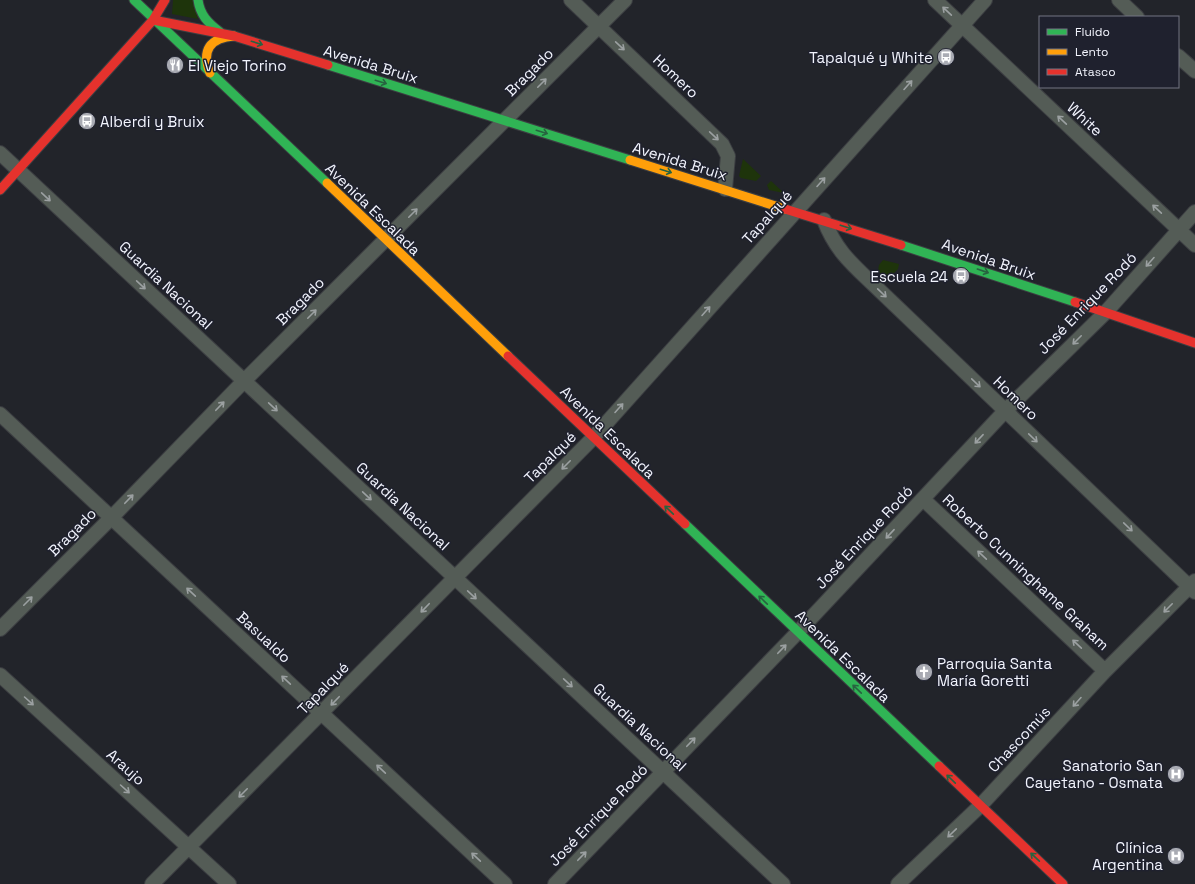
<svg xmlns="http://www.w3.org/2000/svg" width="1195" height="884" font-family="'Space Grotesk',sans-serif">
<rect width="100%" height="100%" fill="#22242a"/>
<path fill="#1e340b" d="M173,0H193L198,19L172,14Z
M743,159L761,176L756,181L741,178L739,176Z
M771,181L784,193L769,190L767,185Z
M883,260L899,264L898,269L887,280L878,271L879,265Z"/>
<g fill="none" stroke-linecap="round" stroke-linejoin="round">
<defs>
<path id="street" d="M571,0L722,144L728,156L725,189
M935,0L1195,245
M1119,0L1137,17
M1178,56L1195,71
M0,153L783,884
M824,220C836,251 852,264 875,286L1195,592
M0,414L505,884
M923,499L1105,671
M0,629L111,518L244,381L625,0
M0,675L229,884
M152,884L593,438L985,0
M555,884L798,632L1005,411L1105,313L1195,212
M898,884L980,806L1105,671L1195,581"/>
<path id="fast" d="M134,0L327,183
M198,0C200,15 208,23 220,32
M328,65L630,160
M901,245L1075,302
M685,524L939,766"/>
<path id="slow" d="M210,73C201,50 210,38 234,36
M630,160L785,209
M327,183L508,356"/>
<path id="jam" d="M153,20L234,36L328,65
M0,190L153,20L165,0
M785,209L901,245
M1075,302L1195,343
M508,356L685,524
M939,766L1063,884"/>
</defs>
<use href="#street" stroke="#3c3e42" stroke-width="16"/>
<use href="#fast" stroke="#3c3e42" stroke-width="11"/>
<use href="#slow" stroke="#3c3e42" stroke-width="11"/>
<use href="#jam" stroke="#3c3e42" stroke-width="11"/>
<use href="#street" stroke="#545c56" stroke-width="14"/>
<use href="#fast" stroke="#30b455" stroke-width="9"/>
<use href="#slow" stroke="#ff9f0a" stroke-width="9"/>
<use href="#jam" stroke="#e5322d" stroke-width="9"/>
</g>
<defs><path id="oneway-shaft" d="M-6 0H5M1.5-3L5.5 0L1.5 3" fill="none" stroke-width="1.6" stroke-linecap="round" stroke-linejoin="round"/></defs>
<g stroke="#9ba0a1">
<use href="#oneway-shaft" transform="translate(947 11) rotate(-137)"/>
<use href="#oneway-shaft" transform="translate(620 46) rotate(43)"/>
<use href="#oneway-shaft" transform="translate(542 83) rotate(-45)"/>
<use href="#oneway-shaft" transform="translate(908 85) rotate(-48)"/>
<use href="#oneway-shaft" transform="translate(1062 120) rotate(-137)"/>
<use href="#oneway-shaft" transform="translate(714 136) rotate(43)"/>
<use href="#oneway-shaft" transform="translate(821 182) rotate(-48)"/>
<use href="#oneway-shaft" transform="translate(46 197) rotate(43)"/>
<use href="#oneway-shaft" transform="translate(1157 209) rotate(-137)"/>
<use href="#oneway-shaft" transform="translate(413 213) rotate(-45)"/>
<use href="#oneway-shaft" transform="translate(1150 262) rotate(132)"/>
<use href="#oneway-shaft" transform="translate(141 285) rotate(43)"/>
<use href="#oneway-shaft" transform="translate(882 293) rotate(44)"/>
<use href="#oneway-shaft" transform="translate(706 311) rotate(-48)"/>
<use href="#oneway-shaft" transform="translate(312 314) rotate(-45)"/>
<use href="#oneway-shaft" transform="translate(1077 340) rotate(135)"/>
<use href="#oneway-shaft" transform="translate(976 383) rotate(44)"/>
<use href="#oneway-shaft" transform="translate(220 406) rotate(-46)"/>
<use href="#oneway-shaft" transform="translate(273 407) rotate(43)"/>
<use href="#oneway-shaft" transform="translate(619 408) rotate(-48)"/>
<use href="#oneway-shaft" transform="translate(1033 438) rotate(44)"/>
<use href="#oneway-shaft" transform="translate(979 439) rotate(133)"/>
<use href="#oneway-shaft" transform="translate(566 465) rotate(135)"/>
<use href="#oneway-shaft" transform="translate(367 496) rotate(43)"/>
<use href="#oneway-shaft" transform="translate(129 499) rotate(-46)"/>
<use href="#oneway-shaft" transform="translate(1128 527) rotate(44)"/>
<use href="#oneway-shaft" transform="translate(890 534) rotate(133)"/>
<use href="#oneway-shaft" transform="translate(982 555) rotate(-137)"/>
<use href="#oneway-shaft" transform="translate(191 592) rotate(-137)"/>
<use href="#oneway-shaft" transform="translate(472 595) rotate(43)"/>
<use href="#oneway-shaft" transform="translate(28 601) rotate(-45)"/>
<use href="#oneway-shaft" transform="translate(425 608) rotate(134)"/>
<use href="#oneway-shaft" transform="translate(1168 608) rotate(135)"/>
<use href="#oneway-shaft" transform="translate(1077 644) rotate(-137)"/>
<use href="#oneway-shaft" transform="translate(782 649) rotate(-46)"/>
<use href="#oneway-shaft" transform="translate(286 680) rotate(-137)"/>
<use href="#oneway-shaft" transform="translate(568 683) rotate(43)"/>
<use href="#oneway-shaft" transform="translate(29 701) rotate(42)"/>
<use href="#oneway-shaft" transform="translate(335 701) rotate(134)"/>
<use href="#oneway-shaft" transform="translate(1077 702) rotate(132)"/>
<use href="#oneway-shaft" transform="translate(691 742) rotate(-46)"/>
<use href="#oneway-shaft" transform="translate(381 769) rotate(-137)"/>
<use href="#oneway-shaft" transform="translate(125 789) rotate(42)"/>
<use href="#oneway-shaft" transform="translate(243 793) rotate(135)"/>
<use href="#oneway-shaft" transform="translate(952 833) rotate(136)"/>
<use href="#oneway-shaft" transform="translate(582 856) rotate(-46)"/>
<use href="#oneway-shaft" transform="translate(476 857) rotate(-137)"/>
</g>
<g stroke="#276340">
<use href="#oneway-shaft" transform="translate(257 43) rotate(17)"/>
<use href="#oneway-shaft" transform="translate(381 82) rotate(17)"/>
<use href="#oneway-shaft" transform="translate(542 132) rotate(17)"/>
<use href="#oneway-shaft" transform="translate(666 171) rotate(17)"/>
<use href="#oneway-shaft" transform="translate(846 227) rotate(18)"/>
<use href="#oneway-shaft" transform="translate(983 271) rotate(19)"/>
<use href="#oneway-shaft" transform="translate(669 510) rotate(-136)"/>
<use href="#oneway-shaft" transform="translate(763 600) rotate(-136)"/>
<use href="#oneway-shaft" transform="translate(857 689) rotate(-136)"/>
<use href="#oneway-shaft" transform="translate(951 779) rotate(-136)"/>
<use href="#oneway-shaft" transform="translate(1035 857) rotate(-137)"/>
</g>
<defs>
<symbol id="bus-disc" viewBox="-11 -11 22 22"><circle r="9.5" fill="#a9abb3" stroke="#1f212e"/><path d="M-5-6H5V4H4V6H2V4H-2V6H-4V4H-5ZM-3.5-4V0h7V-4ZM-3.5 1.2v1.5H-2V1.2ZM2 1.2v1.5H3.5V1.2Z" fill="#fff"/></symbol>
<symbol id="restaurant-disc" viewBox="-11 -11 22 22"><circle r="9.5" fill="#a9abb3" stroke="#1f212e"/><path d="M-5-6h1v4h1v-4h1v4h1v-4h1v5L-1.5 .5V6h-2V.5L-5-1ZM5-6V6H3V1.5H1.5Q1.5-4 5-6Z" fill="#fff"/></symbol>
<symbol id="church-disc" viewBox="-11 -11 22 22"><circle r="9.5" fill="#a9abb3" stroke="#1f212e"/><path d="M-1.2-6h2.4v3.5h3.3v2.4h-3.3V6h-2.4V-.1h-3.3v-2.4h3.3Z" fill="#fff"/></symbol>
<symbol id="hospital-disc" viewBox="-11 -11 22 22"><circle r="9.5" fill="#a9abb3" stroke="#1f212e"/><path d="M-5-5h3v3.5h4V-5h3V5h-3V1.5h-4V5h-3Z" fill="#fff"/></symbol>
</defs>
<g fill-rule="evenodd">
<use href="#bus-disc" x="936" y="47" width="20" height="20"/>
<use href="#restaurant-disc" x="165" y="55" width="20" height="20"/>
<use href="#bus-disc" x="77" y="111" width="20" height="20"/>
<use href="#bus-disc" x="951" y="266" width="20" height="20"/>
<use href="#church-disc" x="914" y="662" width="20" height="20"/>
<use href="#hospital-disc" x="1166" y="764" width="20" height="20"/>
<use href="#hospital-disc" x="1166" y="846" width="20" height="20"/>
</g>
<g text-anchor="middle" dominant-baseline="central" stroke-width="3" stroke-linejoin="round" paint-order="stroke">
<g font-size="15" fill="#f2f4fd" stroke="#1f212e" text-anchor="end">
<text x="933" y="57">Tapalqué y White</text>
<text x="188" y="65" text-anchor="start">El Viejo Torino</text>
<text x="100" y="121" text-anchor="start">Alberdi y Bruix</text>
<text x="948" y="276">Escuela 24</text>
<text x="937" y="663" text-anchor="start">Parroquia Santa<tspan x="937" dy="17">María Goretti</tspan></text>
<text x="1163" y="765">Sanatorio San<tspan x="1163" dy="17">Cayetano - Osmata</tspan></text>
<text x="1163" y="847">Clínica<tspan x="1163" dy="17">Argentina</tspan></text>
</g>
<g font-size="15" fill="#f2f4fd" stroke="#1f212e">
<text transform="translate(371 64) rotate(17)">Avenida Bruix</text>
<text transform="translate(529 72) rotate(-45)">Bragado</text>
<text transform="translate(676 76) rotate(43)">Homero</text>
<text transform="translate(1085 119) rotate(43)">White</text>
<text transform="translate(680 161) rotate(17)">Avenida Bruix</text>
<text transform="translate(373 209) rotate(44)">Avenida Escalada</text>
<text transform="translate(767 217) rotate(-48)">Tapalqué</text>
<text transform="translate(989 259) rotate(19)">Avenida Bruix</text>
<text transform="translate(166 285) rotate(43)">Guardia Nacional</text>
<text transform="translate(300 301) rotate(-45)">Bragado</text>
<text transform="translate(1087 303) rotate(-46)">José Enrique Rodó</text>
<text transform="translate(1016 398) rotate(44)">Homero</text>
<text transform="translate(608 432) rotate(44)">Avenida Escalada</text>
<text transform="translate(550 457) rotate(-45)">Tapalqué</text>
<text transform="translate(403 506) rotate(43)">Guardia Nacional</text>
<text transform="translate(72 532) rotate(-45)">Bragado</text>
<text transform="translate(864 537) rotate(-47)">José Enrique Rodó</text>
<text transform="translate(1026 572) rotate(43)">Roberto Cunninghame Graham</text>
<text transform="translate(264 637) rotate(43)">Basualdo</text>
<text transform="translate(843 656) rotate(44)">Avenida Escalada</text>
<text transform="translate(323 688) rotate(-46)">Tapalqué</text>
<text transform="translate(640 727) rotate(43)">Guardia Nacional</text>
<text transform="translate(1019 739) rotate(-47)">Chascomús</text>
<text transform="translate(126 767) rotate(42)">Araujo</text>
<text transform="translate(598 815) rotate(-46)">José Enrique Rodó</text>
</g>
</g>
<rect x="1039" y="16" width="140" height="72" fill="#1f212e" stroke="#737581"/>
<rect x="1047" y="29" width="20" height="6" fill="#30b455" stroke="#737581"/>
<text x="1075" y="36" font-size="12" fill="#f2f4fd">Fluido</text>
<rect x="1047" y="49" width="20" height="6" fill="#ff9f0a" stroke="#737581"/>
<text x="1075" y="56" font-size="12" fill="#f2f4fd">Lento</text>
<rect x="1047" y="69" width="20" height="6" fill="#e5322d" stroke="#737581"/>
<text x="1075" y="76" font-size="12" fill="#f2f4fd">Atasco</text>
</svg>
